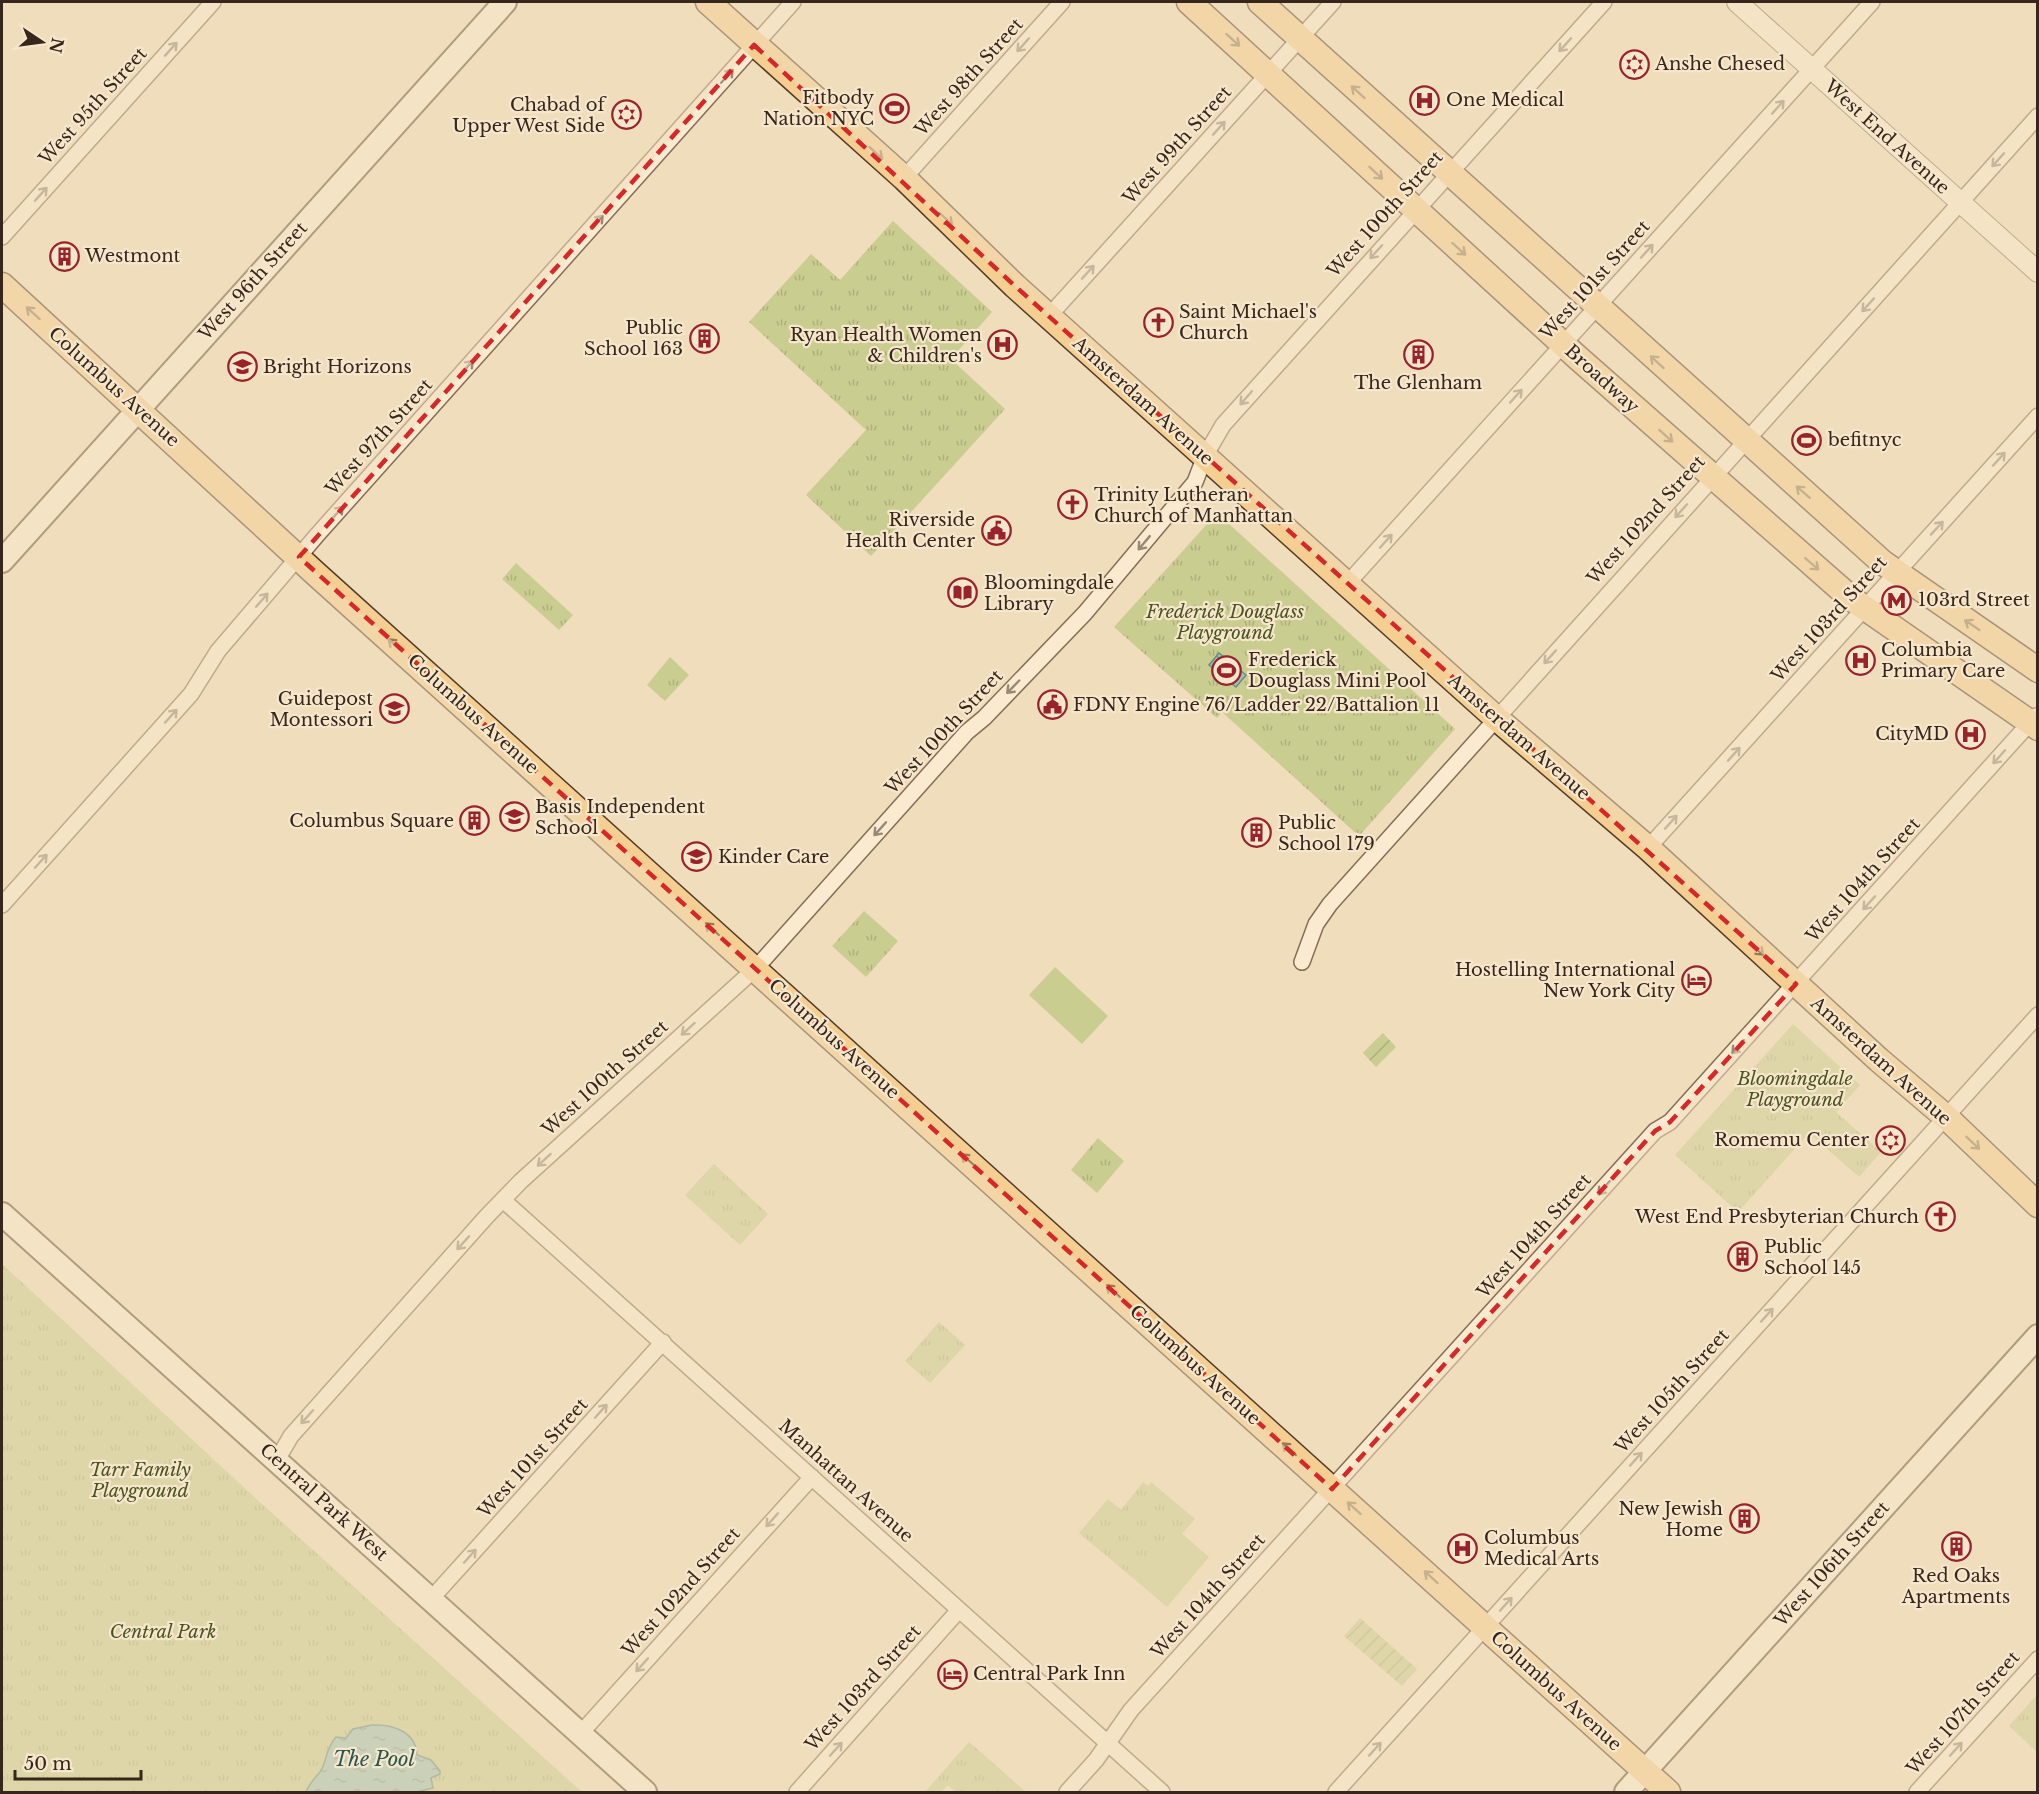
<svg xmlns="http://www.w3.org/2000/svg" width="2039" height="1794" font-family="'Libre Baskerville',serif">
<defs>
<pattern id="park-tufts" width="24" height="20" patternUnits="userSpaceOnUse" patternTransform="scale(1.5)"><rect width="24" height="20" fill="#cacd90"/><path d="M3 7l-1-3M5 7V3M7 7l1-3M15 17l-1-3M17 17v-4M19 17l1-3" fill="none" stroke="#aeb07c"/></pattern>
<pattern id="garden-furrows" width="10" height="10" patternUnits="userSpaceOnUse" patternTransform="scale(1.5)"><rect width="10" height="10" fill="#cacd90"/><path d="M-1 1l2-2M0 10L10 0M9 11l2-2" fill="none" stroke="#aeb07c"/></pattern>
<pattern id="water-ripples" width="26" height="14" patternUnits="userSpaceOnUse" patternTransform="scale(1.5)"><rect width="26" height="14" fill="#a1c0b5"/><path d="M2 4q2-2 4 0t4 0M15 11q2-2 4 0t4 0" fill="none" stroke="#849c92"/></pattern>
</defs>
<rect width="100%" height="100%" fill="#efddbc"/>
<path fill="#cacd90" d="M1055,967L1108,1016L1082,1044L1029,995Z
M1181,1533L1209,1557L1167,1607L1139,1583Z"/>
<path fill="url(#park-tufts)" d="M893,221L992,312L951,359L1005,409L871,556L806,495L866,430L749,322L811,254L840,280Z
M1217,513L1455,729L1359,836L1222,712L1217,718L1114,627Z
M516,563L573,615L559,630L502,579Z
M670,657L689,675L665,701L647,685Z
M864,911L898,941L866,977L832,946Z
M1793,1024L1860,1085L1836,1112L1881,1152L1859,1177L1809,1133L1738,1212L1675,1155Z
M1098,1138L1124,1161L1097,1193L1071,1170Z
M714,1164L768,1214L740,1245L685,1195Z
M2,1264L264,1506L582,1792H2Z
M939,1322L965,1345L930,1383L905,1361Z
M1143,1482L1148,1486L1151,1482L1195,1519L1139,1583L1079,1533L1108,1499L1121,1510Z
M2037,1695V1752L2009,1726Z
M969,1742L1026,1792H956L948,1785L941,1792H925Z"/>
<path fill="url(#garden-furrows)" d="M1383,1033L1396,1047L1376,1067L1363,1053Z
M1360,1618L1417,1669L1402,1686L1344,1636Z"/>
<path fill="url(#water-ripples)" stroke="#688e82" stroke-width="1.5" d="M1219,653L1246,675L1236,687L1209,665Z
M372,1725C393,1724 416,1732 417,1755L431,1760L440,1771V1774L431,1778L433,1788L416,1792H306C309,1784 314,1779 320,1772C327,1762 325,1749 336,1737L346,1738L353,1729Z"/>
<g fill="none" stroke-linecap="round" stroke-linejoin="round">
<defs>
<path id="minor" d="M904,178L1062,2
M2,237L213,2
M1049,316L1333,2
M1347,584L1872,2
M1648,848L2038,416
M2,905L191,694L218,651L318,534L793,2
M1302,962L1316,924L1330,904L2038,116
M503,1200L1162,1792
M277,1460L291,1436L487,1216L521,1181L756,968L967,732L984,718L1085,613L1195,482L1205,456L1223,425L1604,2
M431,1599L663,1342
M580,1734L812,1477
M797,1792L959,1610
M1067,1792L1096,1760L1131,1710L1655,1131L1670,1122L2036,716
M1336,1792L2038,1015
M1917,1792L2038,1659"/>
<path id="tertiary" d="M1737,2L2038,272"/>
<path id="secondary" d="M2,561L505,2
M2,1214L645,1792
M1626,1792L2038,1336"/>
<path id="primary" d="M708,2L904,178L1015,286L1496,718L1648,848L1879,1060L1946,1117L2038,1205
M1189,2L1577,357L1852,599L2038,728
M1260,2L1882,562L2038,670
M2,285L316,574L1668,1792"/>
</defs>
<use href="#minor" stroke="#876d55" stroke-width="18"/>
<use href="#tertiary" stroke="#876d55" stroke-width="22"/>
<use href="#secondary" stroke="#694e39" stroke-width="26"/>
<use href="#primary" stroke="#543b2a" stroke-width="27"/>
<use href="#minor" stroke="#faebd0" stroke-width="15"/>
<use href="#tertiary" stroke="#faebd0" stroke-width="20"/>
<use href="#secondary" stroke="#faebd0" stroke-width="22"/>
<use href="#primary" stroke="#f5cf91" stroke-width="24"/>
</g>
<defs><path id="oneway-shaft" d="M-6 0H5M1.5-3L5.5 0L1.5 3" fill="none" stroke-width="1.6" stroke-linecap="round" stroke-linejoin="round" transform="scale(1.5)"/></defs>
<g stroke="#967a56">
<use href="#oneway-shaft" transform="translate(1233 40) rotate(42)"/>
<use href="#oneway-shaft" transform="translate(1358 92) rotate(-138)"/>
<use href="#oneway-shaft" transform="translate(876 153) rotate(42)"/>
<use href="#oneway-shaft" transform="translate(1376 173) rotate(43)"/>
<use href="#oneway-shaft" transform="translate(946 219) rotate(44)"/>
<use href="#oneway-shaft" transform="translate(1459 249) rotate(42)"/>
<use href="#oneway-shaft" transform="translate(33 313) rotate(-138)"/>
<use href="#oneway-shaft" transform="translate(1657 362) rotate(-138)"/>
<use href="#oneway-shaft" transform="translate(1666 436) rotate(42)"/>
<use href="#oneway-shaft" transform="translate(1803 492) rotate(-139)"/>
<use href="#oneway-shaft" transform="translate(1812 564) rotate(41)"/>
<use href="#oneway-shaft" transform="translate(1972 625) rotate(-146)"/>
<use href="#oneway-shaft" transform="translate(395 645) rotate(-138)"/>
<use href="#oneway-shaft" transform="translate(712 929) rotate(-138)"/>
<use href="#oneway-shaft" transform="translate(1757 949) rotate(43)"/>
<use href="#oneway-shaft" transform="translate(1973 1143) rotate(43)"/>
<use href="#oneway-shaft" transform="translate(968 1160) rotate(-138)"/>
<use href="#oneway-shaft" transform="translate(1113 1291) rotate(-138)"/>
<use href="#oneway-shaft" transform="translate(1289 1449) rotate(-138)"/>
<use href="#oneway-shaft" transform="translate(1354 1508) rotate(-138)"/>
<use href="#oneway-shaft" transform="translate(1431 1577) rotate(-138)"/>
</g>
<g stroke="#988876">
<use href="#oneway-shaft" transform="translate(1023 45) rotate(132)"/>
<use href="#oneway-shaft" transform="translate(1565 45) rotate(132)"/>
<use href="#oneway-shaft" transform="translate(171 49) rotate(-48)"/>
<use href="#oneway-shaft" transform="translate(727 76) rotate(-48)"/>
<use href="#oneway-shaft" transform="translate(1778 107) rotate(-48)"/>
<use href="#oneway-shaft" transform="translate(1219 128) rotate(-48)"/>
<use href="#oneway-shaft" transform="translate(1998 160) rotate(132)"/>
<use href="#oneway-shaft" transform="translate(41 194) rotate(-48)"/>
<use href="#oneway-shaft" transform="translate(597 222) rotate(-48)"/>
<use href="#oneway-shaft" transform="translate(1647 251) rotate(-48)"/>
<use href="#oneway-shaft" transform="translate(1376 252) rotate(132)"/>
<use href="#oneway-shaft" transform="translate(1088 272) rotate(-48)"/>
<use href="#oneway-shaft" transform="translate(1868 305) rotate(132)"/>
<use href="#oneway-shaft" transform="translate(467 367) rotate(-48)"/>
<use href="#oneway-shaft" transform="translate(1516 396) rotate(-48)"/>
<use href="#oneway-shaft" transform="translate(1246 398) rotate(131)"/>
<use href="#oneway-shaft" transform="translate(1999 459) rotate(-48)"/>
<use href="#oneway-shaft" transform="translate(1681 511) rotate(132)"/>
<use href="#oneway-shaft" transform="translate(337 513) rotate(-48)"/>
<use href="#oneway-shaft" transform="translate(1937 528) rotate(-47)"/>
<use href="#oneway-shaft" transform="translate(1386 541) rotate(-48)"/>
<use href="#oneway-shaft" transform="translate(1144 543) rotate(130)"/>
<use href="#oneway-shaft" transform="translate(262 600) rotate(-49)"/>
<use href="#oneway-shaft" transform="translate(1550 657) rotate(132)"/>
<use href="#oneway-shaft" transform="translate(1013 687) rotate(134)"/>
<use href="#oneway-shaft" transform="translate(171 716) rotate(-48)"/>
<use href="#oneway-shaft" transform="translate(1734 754) rotate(-48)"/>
<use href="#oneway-shaft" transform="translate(1999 757) rotate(132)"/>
<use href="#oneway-shaft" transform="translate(1671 822) rotate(-48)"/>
<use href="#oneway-shaft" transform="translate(880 829) rotate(132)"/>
<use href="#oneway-shaft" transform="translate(41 861) rotate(-48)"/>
<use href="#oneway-shaft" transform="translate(1869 903) rotate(132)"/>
<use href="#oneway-shaft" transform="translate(688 1029) rotate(138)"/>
<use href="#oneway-shaft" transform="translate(1738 1047) rotate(132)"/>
<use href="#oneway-shaft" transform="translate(544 1160) rotate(138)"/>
<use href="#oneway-shaft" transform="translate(1604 1188) rotate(131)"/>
<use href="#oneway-shaft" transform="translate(463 1243) rotate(132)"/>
<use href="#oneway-shaft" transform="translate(1767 1315) rotate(-48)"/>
<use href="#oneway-shaft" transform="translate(601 1411) rotate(-48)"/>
<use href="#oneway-shaft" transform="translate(307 1417) rotate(132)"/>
<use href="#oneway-shaft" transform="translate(1636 1459) rotate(-48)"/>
<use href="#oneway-shaft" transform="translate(772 1520) rotate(132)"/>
<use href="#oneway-shaft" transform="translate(470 1556) rotate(-48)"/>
<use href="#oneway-shaft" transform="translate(1506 1604) rotate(-48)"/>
<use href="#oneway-shaft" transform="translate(642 1665) rotate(132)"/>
<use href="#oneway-shaft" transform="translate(836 1749) rotate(-48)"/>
<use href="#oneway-shaft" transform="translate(1375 1749) rotate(-48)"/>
<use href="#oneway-shaft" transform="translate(1956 1749) rotate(-48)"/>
</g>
<path d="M0 0H2039V1794H0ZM754,45L1015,286L1796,984L1670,1122L1655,1131L1332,1489L299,557Z" fill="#efddbc" fill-opacity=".55" fill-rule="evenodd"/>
<path fill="none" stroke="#d62828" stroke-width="4.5" stroke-dasharray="12 8" stroke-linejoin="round" d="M754,45L1015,286L1796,984L1670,1122L1655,1131L1332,1489L299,557Z"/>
<defs>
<symbol id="synagogue-ring" viewBox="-11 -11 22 22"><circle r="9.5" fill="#f6e7cc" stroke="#99232c" stroke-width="1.5"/><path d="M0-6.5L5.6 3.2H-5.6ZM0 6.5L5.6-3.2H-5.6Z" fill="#99232c"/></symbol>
<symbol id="hospital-ring" viewBox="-11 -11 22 22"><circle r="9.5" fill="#f6e7cc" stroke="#99232c" stroke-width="1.5"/><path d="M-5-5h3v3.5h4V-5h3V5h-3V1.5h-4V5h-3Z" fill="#99232c"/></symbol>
<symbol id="stadium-ring" viewBox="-11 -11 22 22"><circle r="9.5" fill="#f6e7cc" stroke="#99232c" stroke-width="1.5"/><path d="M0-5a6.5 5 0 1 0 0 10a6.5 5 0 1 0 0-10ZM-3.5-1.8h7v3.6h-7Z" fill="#99232c"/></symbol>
<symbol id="building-ring" viewBox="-11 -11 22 22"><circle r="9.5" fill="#f6e7cc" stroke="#99232c" stroke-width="1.5"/><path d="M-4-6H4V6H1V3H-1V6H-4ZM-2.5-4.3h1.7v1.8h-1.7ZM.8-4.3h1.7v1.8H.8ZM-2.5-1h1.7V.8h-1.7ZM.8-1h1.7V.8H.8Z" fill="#99232c"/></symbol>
<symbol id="church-ring" viewBox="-11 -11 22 22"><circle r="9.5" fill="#f6e7cc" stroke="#99232c" stroke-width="1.5"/><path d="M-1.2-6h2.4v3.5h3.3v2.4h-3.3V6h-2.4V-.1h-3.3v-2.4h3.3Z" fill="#99232c"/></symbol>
<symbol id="school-ring" viewBox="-11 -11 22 22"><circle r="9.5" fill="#f6e7cc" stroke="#99232c" stroke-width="1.5"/><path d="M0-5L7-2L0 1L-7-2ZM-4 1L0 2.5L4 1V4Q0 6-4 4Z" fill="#99232c"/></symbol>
<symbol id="civic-ring" viewBox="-11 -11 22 22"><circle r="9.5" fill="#f6e7cc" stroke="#99232c" stroke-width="1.5"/><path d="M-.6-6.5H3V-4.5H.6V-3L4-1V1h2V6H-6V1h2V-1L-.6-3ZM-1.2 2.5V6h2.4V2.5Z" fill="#99232c"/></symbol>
<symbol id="library-ring" viewBox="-11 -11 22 22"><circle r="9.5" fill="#f6e7cc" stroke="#99232c" stroke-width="1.5"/><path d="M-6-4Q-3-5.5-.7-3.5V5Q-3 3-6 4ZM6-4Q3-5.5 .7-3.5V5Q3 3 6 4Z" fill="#99232c"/></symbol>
<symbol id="metro-ring" viewBox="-11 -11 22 22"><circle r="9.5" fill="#f6e7cc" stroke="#99232c" stroke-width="1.5"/><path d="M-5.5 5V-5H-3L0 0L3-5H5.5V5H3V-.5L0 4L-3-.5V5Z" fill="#99232c"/></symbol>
<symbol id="hotel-ring" viewBox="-11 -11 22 22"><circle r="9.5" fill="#f6e7cc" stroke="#99232c" stroke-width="1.5"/><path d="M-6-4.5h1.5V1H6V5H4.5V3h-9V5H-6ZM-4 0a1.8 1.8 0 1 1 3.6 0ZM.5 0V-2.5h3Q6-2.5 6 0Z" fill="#99232c"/></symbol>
</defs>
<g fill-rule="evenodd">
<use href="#synagogue-ring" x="1618" y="48" width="33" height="33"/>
<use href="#hospital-ring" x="1408" y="84" width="33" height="33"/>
<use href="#stadium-ring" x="878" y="92" width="33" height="33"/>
<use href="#synagogue-ring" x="610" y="98" width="33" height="33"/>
<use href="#building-ring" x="48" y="240" width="33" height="33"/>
<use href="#church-ring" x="1142" y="306" width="33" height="33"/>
<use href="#building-ring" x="688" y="322" width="33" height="33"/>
<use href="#hospital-ring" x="986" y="328" width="33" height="33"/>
<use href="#building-ring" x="1402" y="338" width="33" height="33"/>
<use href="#school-ring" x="226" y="350" width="33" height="33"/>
<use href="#stadium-ring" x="1790" y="424" width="33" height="33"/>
<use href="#church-ring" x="1056" y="488" width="33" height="33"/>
<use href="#civic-ring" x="980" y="514" width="33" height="33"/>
<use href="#library-ring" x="946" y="576" width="33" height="33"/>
<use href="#metro-ring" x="1880" y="584" width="33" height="33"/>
<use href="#hospital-ring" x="1844" y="644" width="33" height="33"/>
<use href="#stadium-ring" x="1210" y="654" width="33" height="33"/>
<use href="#civic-ring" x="1036" y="688" width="33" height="33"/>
<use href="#school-ring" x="378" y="692" width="33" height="33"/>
<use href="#hospital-ring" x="1954" y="718" width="33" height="33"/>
<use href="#school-ring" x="498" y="800" width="33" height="33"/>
<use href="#building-ring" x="458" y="804" width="33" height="33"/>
<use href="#building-ring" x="1240" y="816" width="33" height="33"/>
<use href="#school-ring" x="680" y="840" width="33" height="33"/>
<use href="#hotel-ring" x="1680" y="964" width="33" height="33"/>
<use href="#synagogue-ring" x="1874" y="1124" width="33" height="33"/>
<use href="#church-ring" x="1924" y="1200" width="33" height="33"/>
<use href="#building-ring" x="1726" y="1240" width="33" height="33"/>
<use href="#building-ring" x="1728" y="1502" width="33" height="33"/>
<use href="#building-ring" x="1940" y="1530" width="33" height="33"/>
<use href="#hospital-ring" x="1446" y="1532" width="33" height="33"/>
<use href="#hotel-ring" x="936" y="1658" width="33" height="33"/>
</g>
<g text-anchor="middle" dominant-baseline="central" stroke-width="4.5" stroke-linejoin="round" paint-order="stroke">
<g font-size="18" fill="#36261b" stroke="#f6e7cc" text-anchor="start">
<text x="1655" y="64">Anshe Chesed</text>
<text x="874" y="98" text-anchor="end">Fitbody<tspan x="874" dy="21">Nation NYC</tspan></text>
<text x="1446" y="100">One Medical</text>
<text x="605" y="105" text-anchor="end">Chabad of<tspan x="605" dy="21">Upper West Side</tspan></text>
<text x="85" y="256">Westmont</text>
<text x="1179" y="312">Saint Michael's<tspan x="1179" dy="21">Church</tspan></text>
<text x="683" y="328" text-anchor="end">Public<tspan x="683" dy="21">School 163</tspan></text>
<text x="982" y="335" text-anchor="end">Ryan Health Women<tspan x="982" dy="21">&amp; Children's</tspan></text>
<text x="263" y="367">Bright Horizons</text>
<text x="1418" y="383" text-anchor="middle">The Glenham</text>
<text x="1828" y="440">befitnyc</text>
<text x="1094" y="495">Trinity Lutheran<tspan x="1094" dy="21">Church of Manhattan</tspan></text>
<text x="975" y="520" text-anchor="end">Riverside<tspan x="975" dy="21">Health Center</tspan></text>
<text x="984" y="583">Bloomingdale<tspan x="984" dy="21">Library</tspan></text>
<text x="1918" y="600">103rd Street</text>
<text x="1881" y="650">Columbia<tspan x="1881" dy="21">Primary Care</tspan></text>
<text x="1248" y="660">Frederick<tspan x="1248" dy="21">Douglass Mini Pool</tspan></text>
<text x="373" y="699" text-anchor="end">Guidepost<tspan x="373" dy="21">Montessori</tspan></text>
<text x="1073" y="705">FDNY Engine 76/Ladder 22/Battalion 11</text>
<text x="1949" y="734" text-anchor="end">CityMD</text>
<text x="535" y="807">Basis Independent<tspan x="535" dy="21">School</tspan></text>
<text x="454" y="821" text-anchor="end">Columbus Square</text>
<text x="1278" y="823">Public<tspan x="1278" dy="21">School 179</tspan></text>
<text x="718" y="857">Kinder Care</text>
<text x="1675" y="970" text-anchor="end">Hostelling International<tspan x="1675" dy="21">New York City</tspan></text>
<text x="1869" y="1140" text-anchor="end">Romemu Center</text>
<text x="1919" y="1217" text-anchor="end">West End Presbyterian Church</text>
<text x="1764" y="1247">Public<tspan x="1764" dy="21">School 145</tspan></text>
<text x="1723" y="1509" text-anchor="end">New Jewish<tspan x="1723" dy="21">Home</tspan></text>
<text x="1484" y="1538">Columbus<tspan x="1484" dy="21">Medical Arts</tspan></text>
<text x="1956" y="1576" text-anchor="middle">Red Oaks<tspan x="1956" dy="21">Apartments</tspan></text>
<text x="973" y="1674">Central Park Inn</text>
</g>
<g font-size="18" fill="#36261b" stroke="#f6e7cc">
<text transform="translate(969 77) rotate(-48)">West 98th Street</text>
<text transform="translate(93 106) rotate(-48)">West 95th Street</text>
<text transform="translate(1887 137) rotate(42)">West End Avenue</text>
<text transform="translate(1177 145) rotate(-48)">West 99th Street</text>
<text transform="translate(1385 214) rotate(-48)">West 100th Street</text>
<text transform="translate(1595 280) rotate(-48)">West 101st Street</text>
<text transform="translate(253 281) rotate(-48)">West 96th Street</text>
<text transform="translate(1602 379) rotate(42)">Broadway</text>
<text transform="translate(114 387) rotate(42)">Columbus Avenue</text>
<text transform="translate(1143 401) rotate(42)">Amsterdam Avenue</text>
<text transform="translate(379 437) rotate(-48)">West 97th Street</text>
<text transform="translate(1646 520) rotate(-48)">West 102nd Street</text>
<text transform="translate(1829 619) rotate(-48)">West 103rd Street</text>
<text transform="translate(473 714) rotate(42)">Columbus Avenue</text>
<text transform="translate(944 732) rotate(-47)">West 100th Street</text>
<text transform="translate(1519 737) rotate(41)">Amsterdam Avenue</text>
<text transform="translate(1863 880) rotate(-48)">West 104th Street</text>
<text transform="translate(834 1039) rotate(42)">Columbus Avenue</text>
<text transform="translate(1881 1061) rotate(42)">Amsterdam Avenue</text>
<text transform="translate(605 1078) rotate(-42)">West 100th Street</text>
<text transform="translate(1534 1236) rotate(-48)">West 104th Street</text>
<text transform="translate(1195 1365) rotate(42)">Columbus Avenue</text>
<text transform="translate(1672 1391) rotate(-48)">West 105th Street</text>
<text transform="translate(533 1458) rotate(-48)">West 101st Street</text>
<text transform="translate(846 1481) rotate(42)">Manhattan Avenue</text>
<text transform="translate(324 1502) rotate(42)">Central Park West</text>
<text transform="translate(1832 1564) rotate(-48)">West 106th Street</text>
<text transform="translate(681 1592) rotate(-48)">West 102nd Street</text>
<text transform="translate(1208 1596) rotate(-48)">West 104th Street</text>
<text transform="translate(863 1688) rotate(-48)">West 103rd Street</text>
<text transform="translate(1556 1691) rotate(42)">Columbus Avenue</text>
<text transform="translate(1963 1713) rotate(-48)">West 107th Street</text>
</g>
<g font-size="18" font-style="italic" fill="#4a5320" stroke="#f6e7cc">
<text x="1225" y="612">Frederick Douglass<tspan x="1225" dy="21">Playground</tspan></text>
<text x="1795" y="1079">Bloomingdale<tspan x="1795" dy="21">Playground</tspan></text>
<text x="140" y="1470">Tarr Family<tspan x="140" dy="21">Playground</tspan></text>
<text x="163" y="1632">Central Park</text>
</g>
<g font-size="20" font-style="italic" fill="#295651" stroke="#f6e7cc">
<text x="374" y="1759">The Pool</text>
</g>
</g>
<rect width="2039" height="1794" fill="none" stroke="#36261b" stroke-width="6"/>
<g transform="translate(42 42) rotate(103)" stroke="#f6e7cc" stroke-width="4.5" paint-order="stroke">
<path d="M0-4.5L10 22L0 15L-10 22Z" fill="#36261b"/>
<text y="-9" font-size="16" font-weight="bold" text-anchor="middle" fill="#36261b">N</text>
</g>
<path d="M15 1770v9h126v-9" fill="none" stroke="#36261b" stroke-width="3"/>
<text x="24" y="1770" font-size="18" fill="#36261b" stroke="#f6e7cc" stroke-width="4.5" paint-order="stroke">50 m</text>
</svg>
